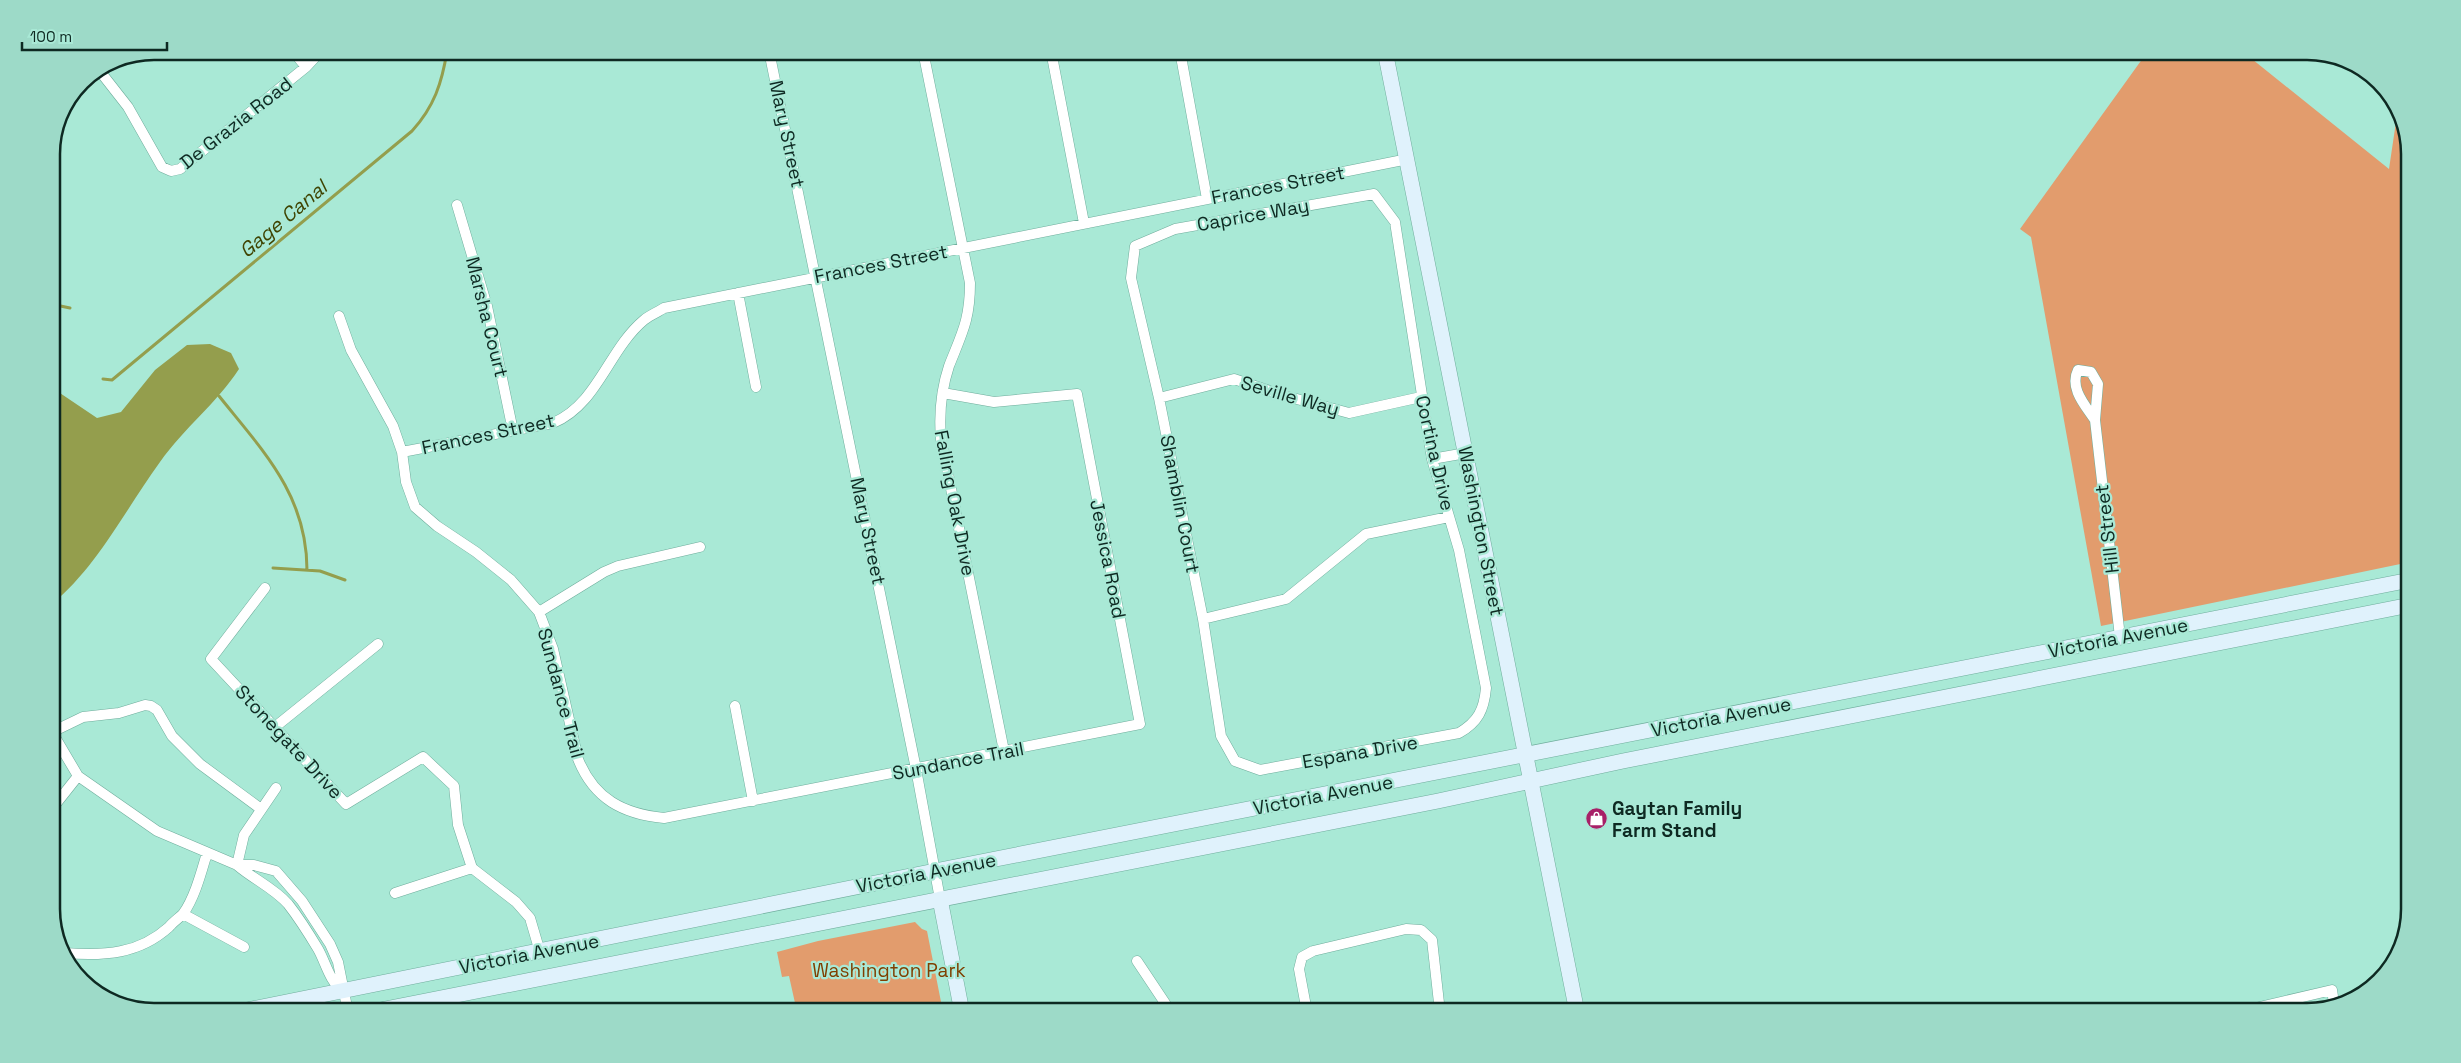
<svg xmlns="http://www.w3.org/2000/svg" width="2461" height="1063" font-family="'Space Grotesk',sans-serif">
<rect width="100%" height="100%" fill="#a9e9d6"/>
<path fill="#e29c6d" d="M2148,51H2242L2389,169L2397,115L2410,148V562L2101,626L2031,237L2020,229Z
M915,922L922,929L927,931L943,1012H797L789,976L782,977L777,952L818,941Z"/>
<path fill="#949e4d" d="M210,344L231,353L239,369C217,403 184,428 160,462C125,510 98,566 51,605V387L97,418L121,412L155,370L187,345Z"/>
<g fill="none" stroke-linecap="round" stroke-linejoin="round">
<path stroke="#949e4d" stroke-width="3" d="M51,304L70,308
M103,379L112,380L412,131C434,107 442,83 447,51
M219,396C263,451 307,495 307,570
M273,568L320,571L345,580"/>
<defs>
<path id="street" d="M293,51L306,67
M769,51L916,769L940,899
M923,51L970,283C970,320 962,333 949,366C941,390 939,415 941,439L1004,751
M1051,51L1084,223
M1180,51L1207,199
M99,70L128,107L162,167L171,171L180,169L306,67L321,51
M1374,194L1395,222L1432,459L1459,550L1486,688C1484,710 1478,722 1459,733L1260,770L1235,761L1221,736L1203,619L1159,398L1131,278L1135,246L1175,229Z
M457,205L487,306L513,431
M738,293L756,387
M339,316L351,350L393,426L402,452L406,482L415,507L437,526L476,552L511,580L539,612L553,649L578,759C594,799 623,814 664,818L1140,724L1077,394L994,402L943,393
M1159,398L1234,379L1282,395L1349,413L1421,397
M2095,420C2085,405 2069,388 2078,370L2091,372L2098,384L2095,420L2120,637
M402,452L553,423C598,404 608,350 644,320C650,315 658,312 664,308L1408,159
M1432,459L1466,453
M265,588L211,659L346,804L423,757L454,786L458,825L472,868L516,902L530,918L540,952
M539,612L604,572L618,566L700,547
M1203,619L1286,599L1366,534L1449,517
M735,706L753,801
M275,727L378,644
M261,809L200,764L172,736L157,710L151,706L145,705L119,713L83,717L52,732L78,776L157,831L237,865H254L276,871L302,901L330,944L338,962L348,1012
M51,810L78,776
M237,865C253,879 274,888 288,904C299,918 309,934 318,949C326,963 329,981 343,991
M237,865L244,835L276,788
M395,893L472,868
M183,914L244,947
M65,953C105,956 139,954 169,927C173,922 179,918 183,914C195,897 201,873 207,853
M1137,961L1165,1003L1169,1012
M1970,1008L1971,1012
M1307,1012L1299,969L1302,957L1313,951L1406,929L1421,930L1432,940L1440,1012
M2238,1012L2332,990L2334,1003"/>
<path id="secondary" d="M1385,51L1577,1012
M940,899L962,1012
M237,1012L950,868L2410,580
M370,1012L1438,801L1623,761L2410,605"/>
</defs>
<use href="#street" stroke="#6fad9c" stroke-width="11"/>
<use href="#secondary" stroke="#6fad9c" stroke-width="16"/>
<use href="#street" stroke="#fff" stroke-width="10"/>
<use href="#secondary" stroke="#e0f2fc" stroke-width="15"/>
</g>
<defs>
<symbol id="shop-disc" viewBox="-11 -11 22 22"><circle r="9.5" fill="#a82067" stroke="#a9e9d6"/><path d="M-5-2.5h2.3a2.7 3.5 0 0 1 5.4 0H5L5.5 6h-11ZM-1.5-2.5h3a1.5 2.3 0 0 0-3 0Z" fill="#fff"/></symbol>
</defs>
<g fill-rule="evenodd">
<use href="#shop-disc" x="1584" y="806" width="25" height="25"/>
</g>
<g text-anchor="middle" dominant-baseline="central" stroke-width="4.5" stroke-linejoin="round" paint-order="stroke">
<g font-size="19" fill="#0e2922" stroke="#a9e9d6">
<text transform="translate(236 123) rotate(-38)">De Grazia Road</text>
<text transform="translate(787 134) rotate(78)">Mary Street</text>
<text transform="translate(1278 185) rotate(-11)">Frances Street</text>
<text transform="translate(1253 215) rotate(-10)">Caprice Way</text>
<text transform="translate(881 264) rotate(-11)">Frances Street</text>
<text transform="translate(487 317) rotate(76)">Marsha Court</text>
<text transform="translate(1290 396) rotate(16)">Seville Way</text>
<text transform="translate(488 434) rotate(-12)">Frances Street</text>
<text transform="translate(1435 453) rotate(77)">Cortina Drive</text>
<text transform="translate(955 503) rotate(79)">Falling Oak Drive</text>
<text transform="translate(1180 504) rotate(79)">Shamblin Court</text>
<text transform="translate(2107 529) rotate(-97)">Hill Street</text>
<text transform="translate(868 531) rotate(78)">Mary Street</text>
<text transform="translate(1481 531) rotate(79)">Washington Street</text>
<text transform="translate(1108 559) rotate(79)">Jessica Road</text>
<text transform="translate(2118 638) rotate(-11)">Victoria Avenue</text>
<text transform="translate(561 693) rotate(75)">Sundance Trail</text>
<text transform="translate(1721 717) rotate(-11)">Victoria Avenue</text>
<text transform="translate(289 742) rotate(47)">Stonegate Drive</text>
<text transform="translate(1360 752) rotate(-10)">Espana Drive</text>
<text transform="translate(958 761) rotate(-11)">Sundance Trail</text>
<text transform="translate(1323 795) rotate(-11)">Victoria Avenue</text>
<text transform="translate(926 873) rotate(-11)">Victoria Avenue</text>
<text transform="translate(529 954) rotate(-11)">Victoria Avenue</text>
</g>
<g font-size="19" font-weight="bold" fill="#0e2922" stroke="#a9e9d6" text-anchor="start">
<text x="1612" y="808">Gaytan Family<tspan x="1612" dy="22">Farm Stand</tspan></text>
</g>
<g font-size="19" fill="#7f3f01" stroke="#a9e9d6">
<text x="889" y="970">Washington Park</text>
</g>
<g font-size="20" font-style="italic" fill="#3f4402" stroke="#a9e9d6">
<text transform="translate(283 219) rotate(-40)">Gage Canal</text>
</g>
</g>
<path d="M0 0H2461V1063H0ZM154 60H2307A94 94 0 0 1 2401 154V909A94 94 0 0 1 2307 1003H154A94 94 0 0 1 60 909V154A94 94 0 0 1 154 60Z" fill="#9ddac8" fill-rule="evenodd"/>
<path fill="none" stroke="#0e2922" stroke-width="2.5" d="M154 60H2307A94 94 0 0 1 2401 154V909A94 94 0 0 1 2307 1003H154A94 94 0 0 1 60 909V154A94 94 0 0 1 154 60Z"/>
<path d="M22 42v8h145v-8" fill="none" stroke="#0e2922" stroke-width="2.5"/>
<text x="30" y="42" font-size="15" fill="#0e2922" stroke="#a9e9d6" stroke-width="4" paint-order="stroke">100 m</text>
</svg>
